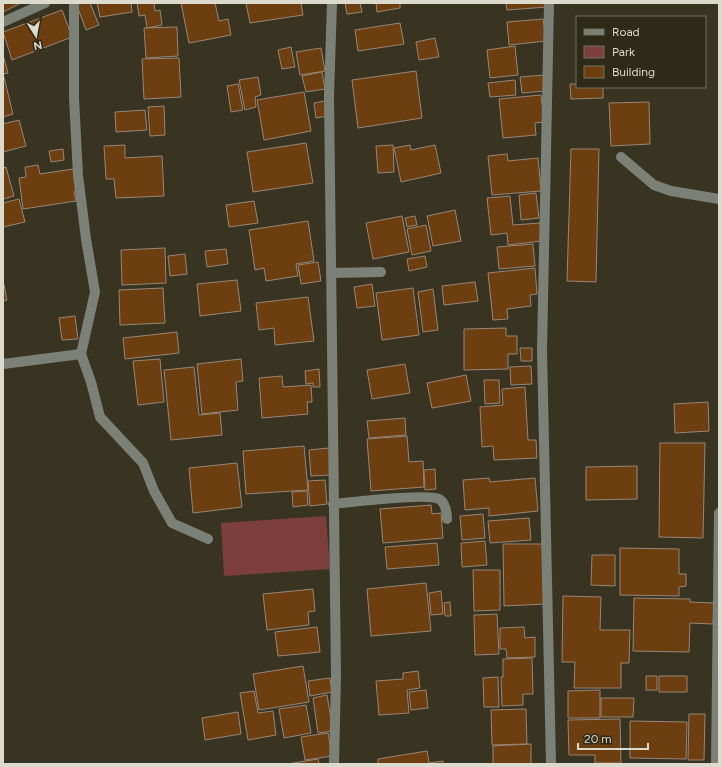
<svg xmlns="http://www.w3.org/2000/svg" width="722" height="767" font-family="Figtree,sans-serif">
<rect width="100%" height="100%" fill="#393422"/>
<path fill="#7d3f3b" d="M326,516L330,569L224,576L221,523Z"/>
<path fill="#6c3e10" stroke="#998677" d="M3,3H19V4L3,12Z
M76,3H90L99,25L86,30Z
M97,3H131L132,12L100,17Z
M137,3H154L155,11L160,10L162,25L147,28L145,15L139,16Z
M181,3H215L219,21L228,19L231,35L189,43Z
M246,3H301L303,15L250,23Z
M345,3H360L362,12L347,14Z
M376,3H400V8L377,12Z
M506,3H547V7L507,10Z
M62,10L72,37L12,60L3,32Z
M543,19L546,41L509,45L507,22Z
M400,23L404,44L358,51L355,30Z
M177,27L178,56L146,58L144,28Z
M435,38L439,57L419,60L416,42Z
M515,46L518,75L490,78L487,50Z
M291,47L295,67L282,69L278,50Z
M321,48L325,71L300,75L296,52Z
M3,55L8,73L3,74Z
M179,58L181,97L144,99L142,59Z
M416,71L422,118L358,128L352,80Z
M322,72L325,89L306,92L302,76Z
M544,75L545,91L522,93L520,77Z
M4,77L13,114L3,117V78Z
M258,77L261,95L255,97L256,107L245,110L239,80Z
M515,80L516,95L490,97L488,83Z
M238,84L243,110L231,112L227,86Z
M570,84H577V87H603V98L571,99Z
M304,92L311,131L264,140L257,100Z
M541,95L544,122L535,123L536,135L503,138L499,99Z
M325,101L328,116L316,118L314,103Z
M649,102L650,144L611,146L609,103Z
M164,106L165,135L150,136L148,107Z
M145,110L147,130L116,132L115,112Z
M19,120L26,146L3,152V124Z
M306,143L313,183L253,192L247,152Z
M125,145V158L162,156L164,196L116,198L114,179H106L104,146Z
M393,145L394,172L378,173L376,146Z
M410,145L411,150L435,145L441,173L401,182L394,148Z
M63,149L64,160L51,162L49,151Z
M571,149H599L596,282L567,281Z
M507,154L508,161L538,158L541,191L492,195L488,156Z
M38,165L40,174L73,169L77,190L74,192L76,201L23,209L19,178L26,177L25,167Z
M6,167L14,196L3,199V168Z
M536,193L539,218L521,220L519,195Z
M510,196L513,225L540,223L542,241L508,245L507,233L491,235L487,198Z
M19,199L25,222L3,227V203Z
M254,201L258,223L229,227L226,205Z
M455,210L461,241L433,246L427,216Z
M402,216L409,252L373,259L366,223Z
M415,216L417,225L407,227L405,218Z
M308,221L314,261L296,264L298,276L266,281L264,268L255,270L249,230Z
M426,225L431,251L412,255L407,229Z
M533,244L535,266L499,269L497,247Z
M165,248L166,283L122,285L121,250Z
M226,249L228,264L207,267L205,251Z
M185,254L187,274L170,276L168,256Z
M425,256L427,267L409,271L407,259Z
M318,262L321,281L301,284L298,265Z
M535,268L537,294L530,295L531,306L507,309L508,319L493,320L488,273Z
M3,280L7,300L3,301Z
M237,280L241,311L200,316L197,284Z
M475,282L478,301L444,305L442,286Z
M372,284L375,306L357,308L354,287Z
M163,288L165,323L120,325L119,290Z
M413,288L419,335L382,340L376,293Z
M433,289L438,330L423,332L418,292Z
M308,297L314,341L275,345L274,328L259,330L256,303Z
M75,316L78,339L62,340L59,318Z
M506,328V336H517V354H508V369L464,370V329Z
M177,332L179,353L125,359L123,338Z
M520,348H532V361H521Z
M160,359L164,402L138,405L133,361Z
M241,359L243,381L236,382L238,410L202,414L197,364Z
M405,364L410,393L372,399L367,370Z
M531,366L532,384L511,385L510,367Z
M194,367L199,415L220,413L222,435L171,440L164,370Z
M319,369L320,387H313V383L306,384L305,371Z
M466,375L471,401L432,408L427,383Z
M282,376L283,387L311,385L312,402H307L308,414L262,418L259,378Z
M484,380H499L500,403L485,404Z
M525,387L528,440H536L537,458L494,460L493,446L482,447L480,407L503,405L502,389Z
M708,402L709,431L675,433L674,404Z
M405,418L406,435L369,438L367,421Z
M407,436L409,462L423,461L424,487L371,491L367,439Z
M660,443H705L703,538L659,537Z
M304,446L308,490L246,494L243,451Z
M329,448L331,475L311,476L309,450Z
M237,463L242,507L193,513L189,468Z
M637,466V499L586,500V467Z
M435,469L436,489L425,490L424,470Z
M489,478L490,482L535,478L538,511L489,516V508L465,510L463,480Z
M325,480L327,504L310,506L308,481Z
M307,491L308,505L293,507L292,492Z
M431,505L432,514L441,513L443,538L383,543L380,509Z
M483,514L485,538L462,540L460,516Z
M529,518L531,540L490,543L488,521Z
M485,541L487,565L462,567L461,543Z
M437,543L439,565L387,569L385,547Z
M503,544H544L545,604L504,606Z
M620,548L679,549V574H686V586L679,587V596L620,595Z
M592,555H615V586L591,585Z
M473,570H500V610L474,611Z
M426,583L431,631L371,636L367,589Z
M313,589L315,611L308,612L309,625L267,630L263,594Z
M441,591L443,614L431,615L429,593Z
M563,596L601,597L600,630H630L629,663H621V688H574L575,662H562Z
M634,598L690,599V602L714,603L713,624L690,623L689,652L633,651Z
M450,602L451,616H445L444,603Z
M497,614L499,654L475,655L474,615Z
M317,627L320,652L278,656L275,632Z
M524,627L525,638L535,637V657L507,658L506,649H500V628Z
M532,658L533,694H523V705L502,706L501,677H503V659Z
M303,666L309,702L259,710L253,674Z
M418,671L420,688L407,690L409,713L379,715L376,681L403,679V673Z
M646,676H657V690H646Z
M659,676H687V692H659Z
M498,677L499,707H484L483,678Z
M330,678L332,692L310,696L308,681Z
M426,690L428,708L411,710L409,692Z
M600,690V718H568V691Z
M254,691L258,713L273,711L276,735L248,740L240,693Z
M327,695L333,731L318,733L313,698Z
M601,698H634L633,717H601Z
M306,705L311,733L284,738L279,709Z
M526,709L527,744L492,745L491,710Z
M238,712L241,734L205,740L202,718Z
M689,714H705L704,760H688Z
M620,719L621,763H595V755H569L568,720Z
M630,721L687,722L686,759L630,758Z
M328,733L332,756L305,760L301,737Z
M531,744V764H493V746Z
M427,751L429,763L443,761V764H378V759Z
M318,759L319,764H287Z"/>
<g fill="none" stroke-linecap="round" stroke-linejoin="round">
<path stroke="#7c8178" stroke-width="10" d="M74,3V98L78,175L86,239L95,292L81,354L91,382L100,417L143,463L154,491L172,523L208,539
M332,3L329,96L336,676L334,764
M549,3L542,350L551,764
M3,22L45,3
M621,157L654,185L671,191L719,199
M331,273L381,272
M3,364L81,354
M333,504C351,502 427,493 439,499C445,502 447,512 447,519
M716,764L719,513"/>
</g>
<rect width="722" height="767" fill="none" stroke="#dcd9cd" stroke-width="8"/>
<rect x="576" y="16" width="130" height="72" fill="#2f2a18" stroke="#747060"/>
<rect x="584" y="29" width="20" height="6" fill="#7c8178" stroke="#747060"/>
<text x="612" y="36" font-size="12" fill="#dcd9cd">Road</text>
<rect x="584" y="46" width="20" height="12" fill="#7d3f3b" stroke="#747060"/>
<text x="612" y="56" font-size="12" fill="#dcd9cd">Park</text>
<rect x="584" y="66" width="20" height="12" fill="#6c3e10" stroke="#747060"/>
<text x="612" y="76" font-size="12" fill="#dcd9cd">Building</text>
<g transform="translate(36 36) rotate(169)" stroke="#2f2a18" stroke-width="3" paint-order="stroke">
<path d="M0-3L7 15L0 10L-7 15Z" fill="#dcd9cd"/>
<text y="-6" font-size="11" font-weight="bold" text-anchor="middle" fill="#dcd9cd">N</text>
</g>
<path d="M578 743v6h70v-6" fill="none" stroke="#dcd9cd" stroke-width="2"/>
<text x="584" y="743" font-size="12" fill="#dcd9cd" stroke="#2f2a18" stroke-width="3" paint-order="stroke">20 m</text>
</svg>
